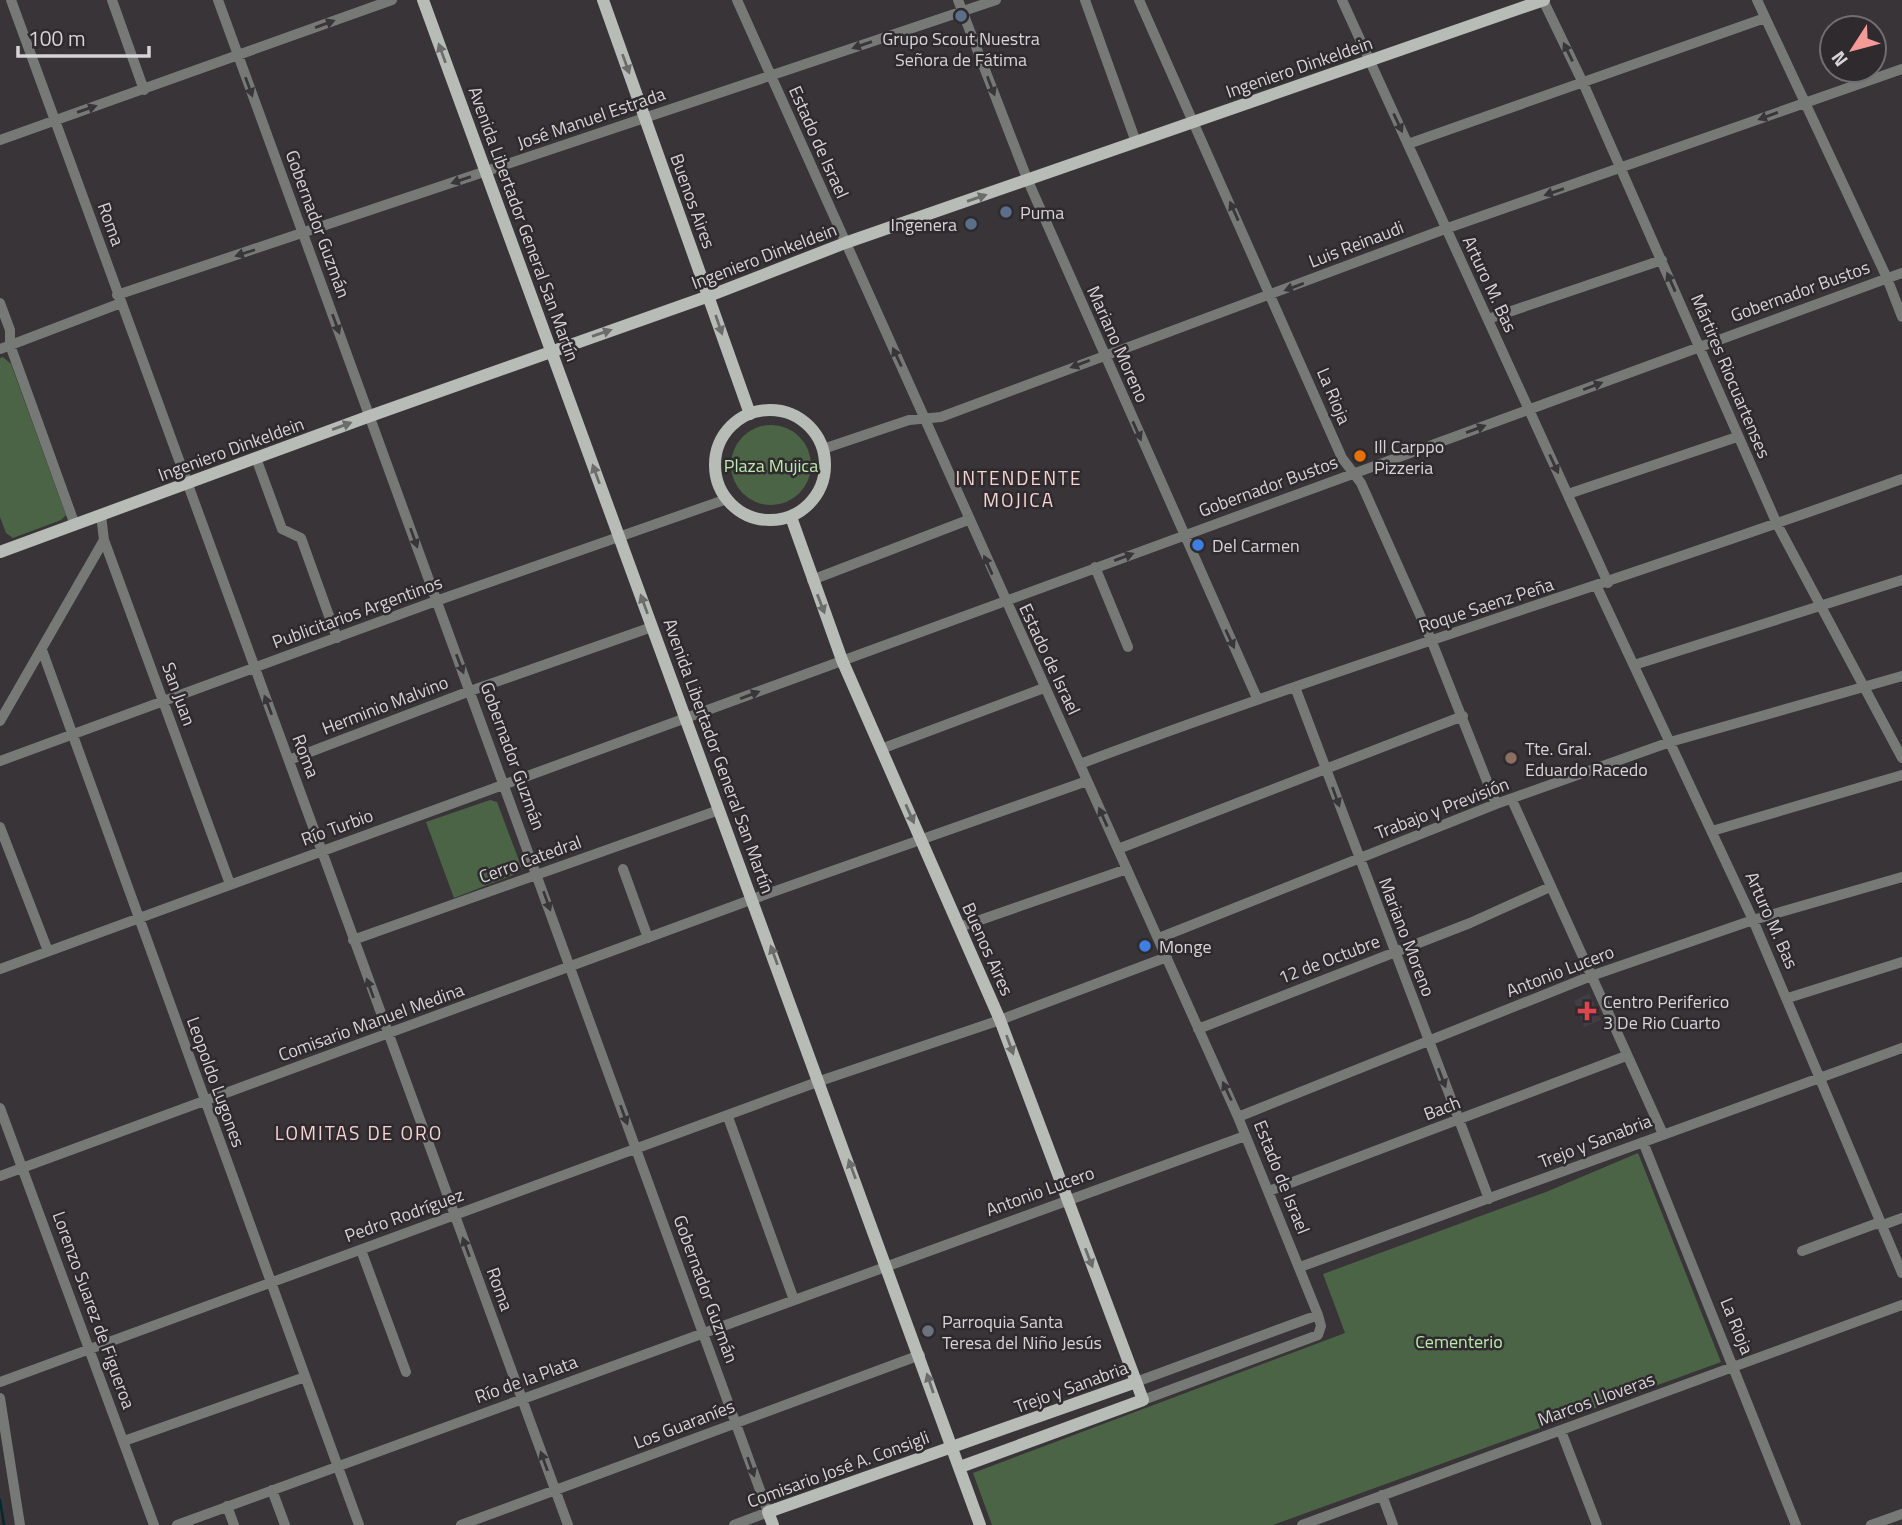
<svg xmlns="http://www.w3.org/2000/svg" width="1902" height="1525" font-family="'Titillium Web',sans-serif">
<rect width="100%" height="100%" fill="#383438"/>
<path fill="#443c45" d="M1589,993L1601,1020L1584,1027L1574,1001Z"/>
<path fill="#4c6446" d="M3,357L11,364L66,515L61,520L13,538L6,533L0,517V358Z
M731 465a40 40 0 1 1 80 0a40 40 0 1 1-80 0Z
M490,800L497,802L521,866L518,873L454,898L426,822Z
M1638,1153L1721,1362L1273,1525H992L973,1473L1345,1333L1323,1274L1546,1192Z"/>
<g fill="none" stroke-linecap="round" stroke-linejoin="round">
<path stroke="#05292e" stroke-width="2.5" d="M0,1500L4,1525"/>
<path stroke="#777977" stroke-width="10" d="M11,0L568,1525
M112,0L144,90
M218,0L768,1512L734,1525
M737,0L1238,1117L1318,1315L1321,1326L1318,1335L1143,1400
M958,0L1028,181L1257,698
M1085,0L1136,142
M1139,0L1342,458L1361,483L1432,642L1496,804
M1342,0L1608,583
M1543,0L1584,85L1777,524L1902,758
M1757,0L1887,278L1902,317
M0,140L392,0
M1408,144L1765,18
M117,295L996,0
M0,303L10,330V345L75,525
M1488,319L1662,260
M0,349L121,303
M823,449L909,420L941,417L1445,229L1902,69
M256,458L282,529L301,538L337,638
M1568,494L1737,437
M101,515L104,540L230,884
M1095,567L1128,647
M812,580L968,520
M1597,587L1753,920L1902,1273
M42,650L359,1525
M1634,665L1902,580
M1295,687L1489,1199
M0,721L104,540
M881,749L1044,688
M289,760L470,691L652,627
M0,761L436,601L727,499
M1080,764C1352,662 1629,578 1902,479
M1512,800L1663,1134
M0,827L48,951
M1712,831L1902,775
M1118,849L1463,716
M623,869L648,938
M960,927L1127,869
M1159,938L1496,804L1670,742L1902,676
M353,940L719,810
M0,969L1902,273
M1788,998L1902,962
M1198,1029L1470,923L1550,887
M0,1108L154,1525
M728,1117L794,1300
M1238,1117L1591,976L1753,920L1902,877
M1643,1142L1796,1525
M0,1176L753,899L1087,781
M1269,1191L1626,1056
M361,1250L406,1372
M1802,1251L1875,1224L1883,1225L1902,1218
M1300,1267L1902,1048
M0,1382L820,1081L1000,1020L1167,957
M1136,1382L1318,1315
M0,1398L20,1525
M1561,1431L1597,1525
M124,1441L305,1377
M272,1490L285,1525
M1382,1495L1393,1525
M227,1506L234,1525
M177,1525L1245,1136
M461,1525L920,1355
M1302,1525L1902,1305
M1871,1525L1902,1514"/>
<path stroke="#b8bcb7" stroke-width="12" d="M423,0L980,1525
M603,0L750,414
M715 465a55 55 0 1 1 110 0a55 55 0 1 1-110 0Z
M791,517L842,660L1000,1020L1143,1400L960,1467
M0,552L370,416L709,296L845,243L1544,0
M773,1525L768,1512L1136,1382"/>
</g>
<defs><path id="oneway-solid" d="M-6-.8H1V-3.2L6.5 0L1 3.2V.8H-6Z" transform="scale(1.75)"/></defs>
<g fill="#393639">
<use href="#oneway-solid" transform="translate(325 24) rotate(-20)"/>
<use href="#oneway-solid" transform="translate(862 45) rotate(161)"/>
<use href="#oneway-solid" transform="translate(1568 52) rotate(-116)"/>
<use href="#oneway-solid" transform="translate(991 86) rotate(69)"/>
<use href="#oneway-solid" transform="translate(249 87) rotate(70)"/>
<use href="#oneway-solid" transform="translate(87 109) rotate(-19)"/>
<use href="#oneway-solid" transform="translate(1768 116) rotate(160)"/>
<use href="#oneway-solid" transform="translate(1398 123) rotate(65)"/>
<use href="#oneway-solid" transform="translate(461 180) rotate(161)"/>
<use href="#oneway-solid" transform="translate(1554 192) rotate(161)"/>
<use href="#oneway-solid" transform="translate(1234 211) rotate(-114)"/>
<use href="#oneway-solid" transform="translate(245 253) rotate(162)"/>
<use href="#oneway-solid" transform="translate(1671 282) rotate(-114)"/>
<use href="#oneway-solid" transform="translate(1294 287) rotate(159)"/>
<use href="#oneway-solid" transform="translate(336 324) rotate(70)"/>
<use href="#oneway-solid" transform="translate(897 357) rotate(-115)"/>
<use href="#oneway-solid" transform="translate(1080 364) rotate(159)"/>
<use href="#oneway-solid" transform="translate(1593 386) rotate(-21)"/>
<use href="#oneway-solid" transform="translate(1476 429) rotate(-20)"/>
<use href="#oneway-solid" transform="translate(1137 431) rotate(66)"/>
<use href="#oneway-solid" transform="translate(1554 464) rotate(65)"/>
<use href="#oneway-solid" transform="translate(414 538) rotate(70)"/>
<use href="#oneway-solid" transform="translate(1124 557) rotate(-20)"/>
<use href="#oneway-solid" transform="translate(988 565) rotate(-114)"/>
<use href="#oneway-solid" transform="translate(1230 639) rotate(65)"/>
<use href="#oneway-solid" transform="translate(460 664) rotate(69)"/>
<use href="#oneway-solid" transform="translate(750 695) rotate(-21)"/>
<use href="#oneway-solid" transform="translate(268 705) rotate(-111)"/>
<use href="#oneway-solid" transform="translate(1336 797) rotate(70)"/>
<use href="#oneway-solid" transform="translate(1103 817) rotate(-114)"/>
<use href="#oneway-solid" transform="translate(547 901) rotate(70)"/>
<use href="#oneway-solid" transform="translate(370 988) rotate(-110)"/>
<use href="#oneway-solid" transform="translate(1442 1078) rotate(69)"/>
<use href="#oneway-solid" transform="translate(1227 1091) rotate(-115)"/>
<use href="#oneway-solid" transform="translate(624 1115) rotate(70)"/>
<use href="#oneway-solid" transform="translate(466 1247) rotate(-110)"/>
<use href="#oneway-solid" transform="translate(544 1461) rotate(-110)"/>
<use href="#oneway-solid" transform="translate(751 1467) rotate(70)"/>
</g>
<g fill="#6c6c6c">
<use href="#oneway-solid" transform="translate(442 53) rotate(-110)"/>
<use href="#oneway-solid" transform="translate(626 64) rotate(70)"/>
<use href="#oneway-solid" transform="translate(977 198) rotate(-19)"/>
<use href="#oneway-solid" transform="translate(719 325) rotate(71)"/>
<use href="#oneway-solid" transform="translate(602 333) rotate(-19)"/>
<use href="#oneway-solid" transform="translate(342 426) rotate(-20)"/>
<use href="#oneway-solid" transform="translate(596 474) rotate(-110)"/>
<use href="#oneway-solid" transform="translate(644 604) rotate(-110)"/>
<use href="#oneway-solid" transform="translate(821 604) rotate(69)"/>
<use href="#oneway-solid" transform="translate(910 814) rotate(66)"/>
<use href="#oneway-solid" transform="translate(774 955) rotate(-110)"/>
<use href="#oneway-solid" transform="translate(1010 1045) rotate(70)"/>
<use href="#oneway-solid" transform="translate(852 1169) rotate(-110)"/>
<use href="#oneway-solid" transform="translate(1089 1258) rotate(69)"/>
<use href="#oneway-solid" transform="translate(930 1383) rotate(-109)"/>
</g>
<g fill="#5c6f8a" stroke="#2e2a2e" stroke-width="2.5">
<circle cx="961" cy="16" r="7"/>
<circle cx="1006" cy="212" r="7"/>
<circle cx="971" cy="224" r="7"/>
</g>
<circle fill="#e8710a" stroke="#2e2a2e" stroke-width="2.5" cx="1360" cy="456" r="7"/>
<g fill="#3f7fe0" stroke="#2e2a2e" stroke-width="2.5">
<circle cx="1198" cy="545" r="7"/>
<circle cx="1145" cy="946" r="7"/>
</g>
<circle fill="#8d6e63" stroke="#2e2a2e" stroke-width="2.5" cx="1511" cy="758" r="7"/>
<path fill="#e0444e" stroke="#2e2a2e" stroke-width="2.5" d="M1583.5 1000.5h7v7h7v7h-7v7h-7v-7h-7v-7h7z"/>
<circle fill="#6b7280" stroke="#2e2a2e" stroke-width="2.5" cx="928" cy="1331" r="7"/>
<g text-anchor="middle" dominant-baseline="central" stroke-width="5" stroke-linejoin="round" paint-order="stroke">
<g font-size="18" fill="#d6d4d7" stroke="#2e2a2e" text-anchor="start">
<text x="961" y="38" text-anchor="middle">Grupo Scout Nuestra<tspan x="961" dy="21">Señora de Fátima</tspan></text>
<text x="1020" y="212">Puma</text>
<text x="957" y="224" text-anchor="end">Ingenera</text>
<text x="1374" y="446">Ill Carppo<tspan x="1374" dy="21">Pizzeria</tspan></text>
<text x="1212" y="545">Del Carmen</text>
<text x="1525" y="748">Tte. Gral.<tspan x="1525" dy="21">Eduardo Racedo</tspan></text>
<text x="1159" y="946">Monge</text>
<text x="1603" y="1001">Centro Periferico<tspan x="1603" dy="21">3 De Rio Cuarto</tspan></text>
<text x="942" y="1321">Parroquia Santa<tspan x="942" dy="21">Teresa del Niño Jesús</tspan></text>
</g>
<g font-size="18" fill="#d6d4d7" stroke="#2e2a2e">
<text transform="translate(1299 67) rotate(-19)">Ingeniero Dinkeldein</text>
<text transform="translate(591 118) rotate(-19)">José Manuel Estrada</text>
<text transform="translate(819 142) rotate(66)">Estado de Israel</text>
<text transform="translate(693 201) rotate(70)">Buenos Aires</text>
<text transform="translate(111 224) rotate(70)">Roma</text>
<text transform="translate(318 224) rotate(70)">Gobernador Guzmán</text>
<text transform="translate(524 224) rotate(70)">Avenida Libertador General San Martín</text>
<text transform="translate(1356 244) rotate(-21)">Luis Reinaudi</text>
<text transform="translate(764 256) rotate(-21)">Ingeniero Dinkeldein</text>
<text transform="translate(1490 284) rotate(65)">Arturo M. Bas</text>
<text transform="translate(1800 291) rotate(-20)">Gobernador Bustos</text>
<text transform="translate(1118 344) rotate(66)">Mariano Moreno</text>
<text transform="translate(1731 376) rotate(67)">Mártires Riocuartenses</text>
<text transform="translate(1334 396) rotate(67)">La Rioja</text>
<text transform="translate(231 449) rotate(-20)">Ingeniero Dinkeldein</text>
<text transform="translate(1268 486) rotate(-20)">Gobernador Bustos</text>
<text transform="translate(1486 605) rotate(-18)">Roque Saenz Peña</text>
<text transform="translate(357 612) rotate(-20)">Publicitarios Argentinos</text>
<text transform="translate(1050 659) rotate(65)">Estado de Israel</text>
<text transform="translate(179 694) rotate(70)">San Juan</text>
<text transform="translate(385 705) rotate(-21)">Herminio Malvino</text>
<text transform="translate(306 756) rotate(69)">Roma</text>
<text transform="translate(513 756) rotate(70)">Gobernador Guzmán</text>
<text transform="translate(719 756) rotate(70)">Avenida Libertador General San Martín</text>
<text transform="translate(1442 808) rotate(-21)">Trabajo y Previsión</text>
<text transform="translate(337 827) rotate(-20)">Río Turbio</text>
<text transform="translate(530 859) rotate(-20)">Cerro Catedral</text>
<text transform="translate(1772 920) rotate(66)">Arturo M. Bas</text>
<text transform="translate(1407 937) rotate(69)">Mariano Moreno</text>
<text transform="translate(988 949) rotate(66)">Buenos Aires</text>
<text transform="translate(1329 959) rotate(-21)">12 de Octubre</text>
<text transform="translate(1560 971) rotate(-21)">Antonio Lucero</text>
<text transform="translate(371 1022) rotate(-20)">Comisario Manuel Medina</text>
<text transform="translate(216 1082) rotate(70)">Leopoldo Lugones</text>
<text transform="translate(1442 1108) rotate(-21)">Bach</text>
<text transform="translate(1595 1141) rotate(-21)">Trejo y Sanabria</text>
<text transform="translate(1282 1177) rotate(68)">Estado de Israel</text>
<text transform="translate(1040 1191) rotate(-20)">Antonio Lucero</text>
<text transform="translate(404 1215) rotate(-20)">Pedro Rodríguez</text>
<text transform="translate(500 1289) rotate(70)">Roma</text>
<text transform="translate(706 1289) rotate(70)">Gobernador Guzmán</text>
<text transform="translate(94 1310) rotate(70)">Lorenzo Suarez de Figueroa</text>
<text transform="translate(1737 1326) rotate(68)">La Rioja</text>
<text transform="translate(526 1379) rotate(-20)">Río de la Plata</text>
<text transform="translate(1071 1387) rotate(-20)">Trejo y Sanabria</text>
<text transform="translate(1596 1399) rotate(-20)">Marcos Lloveras</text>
<text transform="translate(684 1424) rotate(-21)">Los Guaraníes</text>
<text transform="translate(838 1469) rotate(-20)">Comisario José A. Consigli</text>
</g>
<g font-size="18" fill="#baeaac" stroke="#2e2a2e">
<text x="771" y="465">Plaza Mujica</text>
<text x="1459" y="1341">Cementerio</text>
</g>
<g font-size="19" letter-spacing="2" fill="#f8d4d2" stroke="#2e2a2e">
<text x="1019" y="477">INTENDENTE<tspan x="1019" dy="22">MOJICA</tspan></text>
<text x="359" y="1132">LOMITAS DE ORO</text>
</g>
</g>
<g transform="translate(1853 49) rotate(234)"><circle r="33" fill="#2e2a2e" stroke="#716e72" stroke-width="2"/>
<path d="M0-5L12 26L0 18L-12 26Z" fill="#f59b97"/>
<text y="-10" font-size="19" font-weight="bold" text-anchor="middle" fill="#d6d4d7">N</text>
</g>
<path d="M18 46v10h131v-10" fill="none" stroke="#d6d4d7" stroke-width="3.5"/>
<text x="28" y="46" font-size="21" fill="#d6d4d7" stroke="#2e2a2e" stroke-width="5" paint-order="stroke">100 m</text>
</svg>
